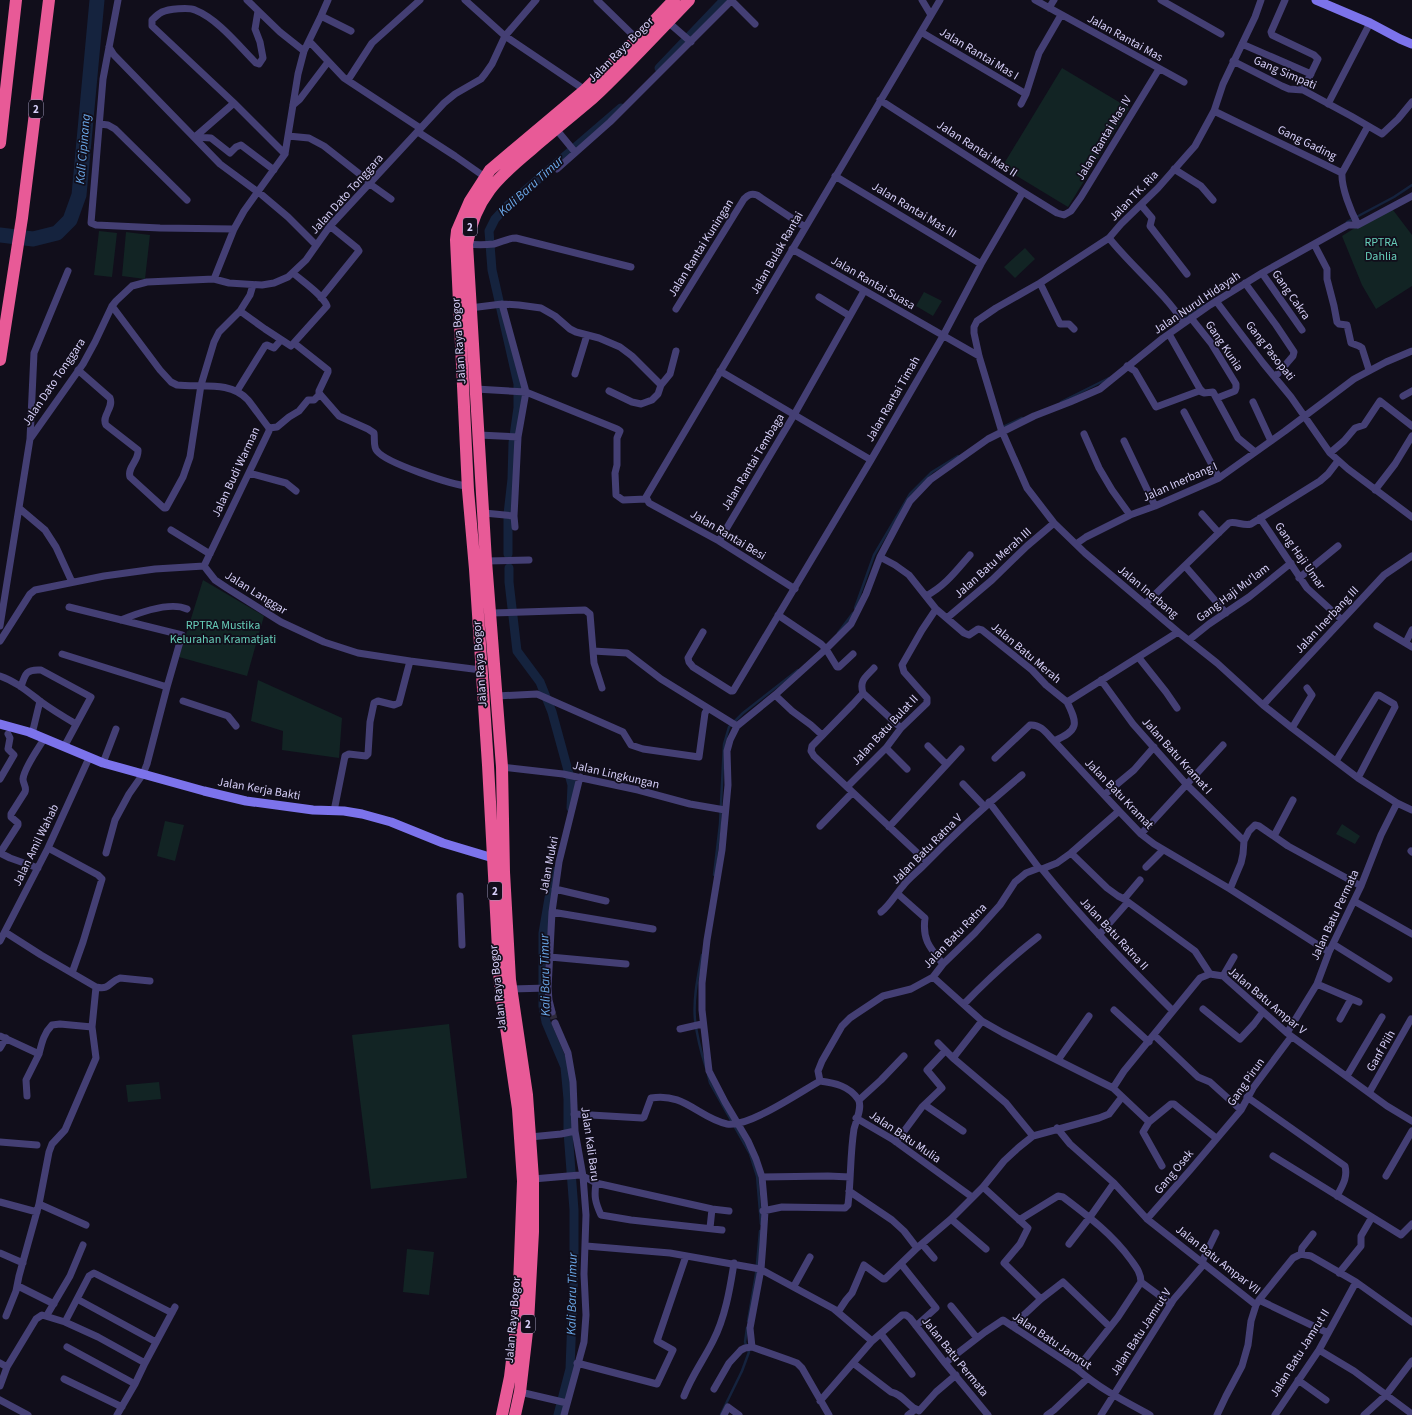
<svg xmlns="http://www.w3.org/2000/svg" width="1412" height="1415" font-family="'Source Sans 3',sans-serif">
<rect width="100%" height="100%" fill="#110e1b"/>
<path fill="#122424" d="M1062,68L1129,108L1068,207L1002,167Z
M1390,206L1412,235V286L1376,309L1362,285L1342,236Z
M99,231L117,233L112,277L94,275Z
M126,232L150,235L145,279L122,276Z
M1025,248L1035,259L1015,278L1004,267Z
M924,292L942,301L933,316L916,306Z
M203,580L264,616L247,676L179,657Z
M258,680L342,718L339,758L282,750L283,731L251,721Z
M165,821L184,825L175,861L157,856Z
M1342,824L1360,836L1355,844L1336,834Z
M449,1024L467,1178L371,1189L352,1035Z
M159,1082L161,1099L128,1102L126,1085Z
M407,1249L434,1252L429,1295L403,1292Z"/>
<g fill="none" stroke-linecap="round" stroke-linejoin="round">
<path stroke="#15233e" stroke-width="2.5" d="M1347,222L1394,197L1412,185
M1183,319L1206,304
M1061,402L1109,378
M1001,428L1022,418
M855,608L874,555L910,494L932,472L958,456
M838,633L853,613
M714,875L720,824L724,744L729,727L743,713L798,670
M702,955C698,976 693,998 695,1020C697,1036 701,1052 706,1068
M708,1075L710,1083L750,1154L757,1176L761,1224
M748,1321L756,1274L760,1231
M721,1414L742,1371L749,1352L745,1342L747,1328"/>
<path stroke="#15233e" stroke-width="9" d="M659,68L724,0
M508,554V514L512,479L513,443L518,408V384L492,270L489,231L495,219L507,206L621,108
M509,568V582L517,651L540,682L552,712L572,785L571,808
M556,871L549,898L543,933V1006L546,1022L565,1067L568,1099V1132L574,1210V1264L570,1369L558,1415"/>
<path stroke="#15233e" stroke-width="15" d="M0,235L33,239L57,233L70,220L79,195L97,0"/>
<path stroke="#2f2b3c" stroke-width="7" stroke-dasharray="7 3.5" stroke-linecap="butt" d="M552,1012L555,1023"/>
<path stroke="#443f74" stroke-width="7" d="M118,0L103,79L91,223L96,225L160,228L234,229
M247,0L280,32L304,51
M465,0L505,36L585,90
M597,0L637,39
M731,0L755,24
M922,0L931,15
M1035,0L1184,82
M1161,0L1221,34
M1261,0L1255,17L1223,84L1214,111L1195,146L1187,155L1158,188L1121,224L1109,238L1040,283L996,308L977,321L974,327V333L979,356L1001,429L1027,488L1054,523L1085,553L1178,632L1217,663L1263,705L1292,728L1358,778L1397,803L1412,810
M1285,0L1271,32L1272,35L1314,55L1318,59L1303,90
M1049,8L1054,0
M258,11L255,29L260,42L263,58L259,64L256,63C239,46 218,19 195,10C189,7 168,9 162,12C158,14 155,17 152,20V26L234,103L285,154
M321,16L351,31
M668,22L691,42
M921,32L1026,94
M309,41L344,78L420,128
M1242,44L1311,74
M109,47L114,55L220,164L262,195L288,217L316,245
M1233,61L1282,86L1289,89L1303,90L1351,116L1382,134L1398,119L1412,102
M348,80L372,43L420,0
M880,100L1023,192L1057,213L1064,215L1071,211L1081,197L1159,69
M1021,104L1026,94L1039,53L1061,15
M1328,104L1370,23
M293,105L300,99L328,62
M1214,111L1342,173
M100,124L108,125L115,129L187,200
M556,129L575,152
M418,132L455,156L485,177
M288,136L309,138L324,146L371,183
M195,137L211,138L230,153L236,147L241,145L274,170
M195,137L234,103
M557,169L610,122L732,0
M1174,169L1201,186L1213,200
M835,176L981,264
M370,184L391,199
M1141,205L1152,218L1150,226L1187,274
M1358,225C1351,212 1341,187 1342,173L1368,126
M1109,238C1133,268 1163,291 1184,323
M467,244C476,245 485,245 494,244C502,242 508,238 516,238L631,267
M1314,244L1327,269V279L1334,306L1337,322L1339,324L1347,325L1351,343L1359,346L1362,348L1369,370
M792,249L979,356
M1262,273L1302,330
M214,279L234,229L244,211L285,154L298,74L304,51L321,16L328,0
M1040,283L1060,324H1069L1074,329
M1245,283L1276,325L1294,352L1293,356L1275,377
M819,297L850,316
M321,298L359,251L357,248L330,226
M1216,301L1263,363L1291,397L1330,453L1348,469L1412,517
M112,306L160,370L171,382L177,385C200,388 230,380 248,400C255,409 262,419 269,428V431L204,566
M470,308L502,304
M676,309L744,199C748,195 751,193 757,195L805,227
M240,311L265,329L291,346L327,306C323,295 302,281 293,273
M1191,318L1211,343L1236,384V388L1235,391L1217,398
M1169,334L1200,389L1204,393L1213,392L1238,438L1255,452
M294,343L328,370V372L319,391V393L339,416L368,429L374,433C375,439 373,447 377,451C386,463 452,485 468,486
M1127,366L1135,371L1156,407L1199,391L1204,393
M78,370L110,398C114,408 101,416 106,425L138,450C139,461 127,467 130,477L164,508H166L183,477L190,457L201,385L214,342L219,332L240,311L250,295L253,285
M720,371L871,460
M575,374L587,335
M476,389L526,392L617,429L620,431L617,438V465L615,473L616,495L623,500L646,499
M237,391L265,346L267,345L274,348L281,340
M609,391L632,402L641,404L652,400L658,394L661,385L670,374L676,351
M1403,396L1412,391
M1253,402L1271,441
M1184,412L1219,478
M269,428L277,427L289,417L299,411L308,400H314L320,394
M1084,434L1099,468L1112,490L1130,515
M479,435L518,437
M30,439L34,353L68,271
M1124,441L1155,506
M1330,453L1344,441L1355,428L1364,425L1380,401L1412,426
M249,473L286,483L296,491
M1375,490L1395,464L1412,436
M19,508L45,530L56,547L72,582
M484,513L514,516
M1202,514L1219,533
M1260,518L1307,588L1342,620
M515,527L514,516L518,437L526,392L502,304L519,305L541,308L555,316L570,329L576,332L599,338L620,347L632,356L661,385
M171,530L210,554
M719,541L794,415L864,291
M1076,544L1086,537L1130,515L1155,506L1219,478L1285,431L1354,379L1386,362L1412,351
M880,557L895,565L909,575L936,609L964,633L969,635L978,629L982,630L1032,670L1046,685L1067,702
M486,561L529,560
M204,566L215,580L227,588L281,622L324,642L358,653L410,661L481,670
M1185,566L1226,613
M1299,578L1338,546
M795,589L719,541L649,503L646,497L940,0
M926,596C945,586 956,571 970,555
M1145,604L1229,523C1236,521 1243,526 1251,524L1320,481L1328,474L1338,461
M69,607L182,635L167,687L147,764L143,774L129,794L115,820L106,853
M491,613L585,610L590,614L594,663L602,688
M778,615L821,644L826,649L837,667H839L853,654
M947,618L992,580L1027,546L1054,523
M121,620C138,613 170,601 187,609
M0,626L30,439L83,364L95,342L112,306L116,301L132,286L147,282L214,279L229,283L262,285L274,283L288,277L306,260L330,226L444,103L455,94L481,79L485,74L492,64L505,36L536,0
M1377,626L1412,647
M703,632L688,658L689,662L693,667L731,691H733L871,460L943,336L981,264L1023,192
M1178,632L1067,702C1078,724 1079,730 1054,741L1119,811L1141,834L1154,844L1230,889L1329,952
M1189,640L1209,624L1249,597L1291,563
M0,641L30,594L35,590L104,576L155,569L204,566
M1407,644L1406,642L1412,630
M593,651L627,653L661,679L737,726
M62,654L167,687
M1139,658L1166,692L1177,708
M0,676C15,681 27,691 40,701C51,709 64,717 76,724
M1101,680L1133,724L1187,785L1244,841L1243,854L1241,863L1230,889
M21,687C25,674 26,669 41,670L91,697L64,747
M863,693C859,680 866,677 874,668
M775,695L792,711L811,725L822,735
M497,696L537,694L623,732L631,745L643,749L699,757L705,713L708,708
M183,701L228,716L236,726
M1263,705L1384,575L1412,556
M901,728L863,693L853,704L812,746L811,751L814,756L927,862
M1292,728L1312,695L1307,688
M32,734L40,701
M928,746L946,764
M886,748L907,769
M995,758L1030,725C1041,724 1047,734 1054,741
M1336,761L1377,695H1379L1394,704L1395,707L1358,778
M103,763L116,729
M502,767L563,774L638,790L690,804L725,810
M0,779L14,755L8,749L10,738L8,734
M963,784L985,807
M847,787L886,748L901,728L927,703V698L904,672L902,665L922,630L936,609
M1104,795L1134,770L1154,747
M989,802L1039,868
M334,811L345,756L349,754L366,756L368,754L370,722L374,703L378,701L394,705L399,703L410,661
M820,826L852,793
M889,827L961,749
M1141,834L1223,745
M1274,836L1293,800
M1244,841L1249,831L1255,825L1259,826L1288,846L1361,886
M48,848L98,875L102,879L83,942L72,973
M1411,851L1412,852
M0,853L18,825V823L11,817V814L25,792C27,787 23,784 23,779C24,768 38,749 44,739
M0,853L10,858L38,868
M1071,853L1107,888L1118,896L1124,899L1195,951L1210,974
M1146,867L1163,850
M1042,869C1082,919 1127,965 1173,1011
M555,889L606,901
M898,894L925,918C922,940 930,948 943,964
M460,896L462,945
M1124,899L1140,880
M1354,901L1412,934
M552,912L653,929
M881,912C890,905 895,895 903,886C908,879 916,873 922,867C954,834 987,804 1022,775
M5,932L41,955L96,987C111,990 108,982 120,978L150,981
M1099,935L1128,902
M0,941L48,848L89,758
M1333,944L1389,979
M550,957L626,964
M1223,976L1234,957
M933,977L982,1021L1003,1033L1113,1088
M1317,984L1359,1002
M511,989L548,988
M964,1004C987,980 1011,958 1038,937
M1203,1009L1240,1039L1254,1024L1263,1012
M1114,1010L1149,1042
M552,1012L549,1000L548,988L552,912L559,862L580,777
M1340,1019L1351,999
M555,1023L568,1053L573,1082L575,1131L583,1176L586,1215L584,1274L586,1315L584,1342L564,1415
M680,1029L702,1024
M1287,1033L1317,984L1329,952L1361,886L1381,835L1397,803
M1154,1035L1198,1077L1210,1082L1241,1110
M0,1036L39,1054C42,1042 44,1033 52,1025L60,1024L92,1027
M938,1043L953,1058L1006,1103L1033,1136
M0,1048L6,1038
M953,1058L982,1021
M1058,1060L1089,1016
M1347,1076L1382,1017
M820,1081L818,1071L822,1061L842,1026L850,1018L883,996L911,989L933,977L943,964L975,933L1000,905L1015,882L1026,873L1039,868L1042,869L1057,863L1071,853L1119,811
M1369,1093L1411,1019
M27,1096L26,1080L39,1054
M1247,1097L1345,1166C1348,1178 1342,1186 1337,1196
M859,1100L881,1080L904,1056
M925,1105L963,1131
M574,1114L642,1118L644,1117L651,1098C684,1092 699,1118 727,1124C748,1128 800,1092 820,1081
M856,1118L892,1139L972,1197
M1149,1122L1143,1132L1162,1166
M1057,1128L1070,1144L1114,1183L1147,1219L1256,1305L1259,1300L1293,1258L1301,1254L1311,1256L1356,1282L1412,1322
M530,1137L561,1134L575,1131
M1216,1138L1174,1104H1171L1149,1122L1113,1088L1124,1071L1200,978L1210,974L1223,976L1287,1033L1387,1106L1412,1121
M0,1142L37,1145
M896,1142L922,1107L942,1088L927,1070L945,1051
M1273,1156L1401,1235L1412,1224
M1386,1176L1412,1131
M762,1177L828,1176L850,1177
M533,1179L580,1175L583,1176L596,1183L712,1209L729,1211
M596,1183C594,1196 595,1202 601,1215L631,1220L722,1230
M983,1187L1028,1228L1020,1244L1004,1263L1041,1299
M849,1191L892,1220L904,1231L917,1248
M0,1202L37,1212
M39,1204L86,1225
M763,1211L782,1207L845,1208L848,1205C851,1180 850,1154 854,1129C856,1121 863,1106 858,1099C849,1086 835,1083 820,1081
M951,1219L986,1249
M1147,1219L1191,1169L1241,1110L1253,1088L1291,1037
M1019,1220L1058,1196L1063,1197C1088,1216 1112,1234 1131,1260C1136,1267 1141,1273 1141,1282L1118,1317L1077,1369
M710,1228L712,1209
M922,1244L934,1258
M1069,1244L1090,1217L1114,1183
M586,1246L670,1253L760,1269L834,1309L872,1341
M0,1253L23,1263
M1301,1254L1302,1248L1313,1234
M1202,1262L1216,1233
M901,1264L936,1308L916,1326
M1339,1273L1361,1246V1236L1372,1217
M1141,1282L1171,1304
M18,1286L54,1304
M794,1286L810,1257
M1259,1300L1328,1333
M951,1306L977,1338
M838,1312L846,1300L852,1293L864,1265L883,1279H885L917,1248L951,1219L983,1187L1004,1161L1018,1148L1033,1136L1099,1118L1109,1114L1122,1097
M47,1315L70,1276L83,1245
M6,1316L16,1291L19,1276L39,1204L49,1152L52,1144L65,1130L96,1058L92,1027L96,987
M65,1322L77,1299
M1012,1326L1041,1299L1063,1282L1110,1327
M881,1334L912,1374
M156,1342L77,1299L89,1276L94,1273L172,1313
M67,1347L135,1384
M752,1347L750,1328L761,1269L763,1243L765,1211L762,1177L756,1159L748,1141L725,1102L709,1071L702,1010V983L707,940L722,850L728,785L727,751L730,740L737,726L775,695L826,649L851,624L866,594L880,557L899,521L910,501L930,480L988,439L1034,416L1070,402L1100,389L1163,338L1210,305L1262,273L1348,225H1358L1412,196
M1319,1350L1354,1371L1412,1414
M0,1363L7,1367
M577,1363L657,1384L673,1350L657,1341L686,1256
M853,1363L891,1392C903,1394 908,1407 919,1411L936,1392L956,1375
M945,1363L985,1332L1003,1320L1077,1369C1100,1389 1124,1401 1150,1415
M64,1379L122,1407
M1298,1380L1326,1400
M0,1386L7,1367L36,1319L42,1315L65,1322L98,1337L145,1363
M714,1389L729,1363L741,1350L745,1348L752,1347L789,1360L797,1363L802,1368L829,1415
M520,1392L567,1403
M684,1396C692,1375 703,1361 713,1341C725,1318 730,1289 734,1263
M0,1400L28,1415
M820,1401L872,1341L902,1315H906L910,1318L945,1363L988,1415
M117,1415L135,1384L145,1363L175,1307
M724,1415L728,1407L739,1415
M908,1415L916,1409
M1047,1415L1054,1410L1088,1378
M1101,1415L1174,1299L1204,1264
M1217,1415L1226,1396L1242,1366L1248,1345L1251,1321L1256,1305
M1275,1415L1319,1350L1356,1282
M1364,1415L1386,1395L1412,1361"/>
<path stroke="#7c73eb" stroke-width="9" d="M1316,0L1370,23L1400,39L1412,44
M0,724L29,732L103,763L204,791L246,801L313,810L344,811L362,814L391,822L443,843L493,858"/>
<path stroke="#e85a97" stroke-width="12" d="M0,143L16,0
M0,360L22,218L49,0
M502,1415L510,1377L518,1311L523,1181L518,1109L500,986L488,765L475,569L468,490L456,240L457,231L470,201L490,170L585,90L637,39L674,0
M515,1415L520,1392L528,1323L533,1232V1179L527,1095L510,980L504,872L502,767L486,561L467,244C475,198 498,177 532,149C552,132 573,115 593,98C626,67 657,33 689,0"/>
</g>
<g text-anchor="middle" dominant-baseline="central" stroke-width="3.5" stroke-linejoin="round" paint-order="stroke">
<g fill="#110e1b" stroke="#9b95b6" stroke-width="1">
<rect x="29" y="100" width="14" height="18" rx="3"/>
<rect x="463" y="218" width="14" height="18" rx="3"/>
<rect x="488" y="882" width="14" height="18" rx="3"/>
<rect x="521" y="1315" width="14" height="18" rx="3"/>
</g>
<g font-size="11" font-weight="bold" fill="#d6cff8">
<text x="36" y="109">2</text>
<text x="470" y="227">2</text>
<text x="495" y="891">2</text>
<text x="528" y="1324">2</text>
</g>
<g font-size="12" fill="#d6cff8" stroke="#110e1b">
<text transform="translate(1125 38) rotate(29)">Jalan Rantai Mas</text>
<text transform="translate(621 50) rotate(-45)">Jalan Raya Bogor</text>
<text transform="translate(979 54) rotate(31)">Jalan Rantai Mas I</text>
<text transform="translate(1285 73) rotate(23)">Gang Simpati</text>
<text transform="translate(1104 138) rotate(-59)">Jalan Rantai Mas IV</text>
<text transform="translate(1307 143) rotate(26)">Gang Gading</text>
<text transform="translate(977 149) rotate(33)">Jalan Rantai Mas II</text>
<text transform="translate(347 194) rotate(-48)">Jalan Dato Tonggara</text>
<text transform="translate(1134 196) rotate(-46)">Jalan TK. Ria</text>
<text transform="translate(914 210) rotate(31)">Jalan Rantai Mas III</text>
<text transform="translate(701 248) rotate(-58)">Jalan Rantai Kuningan</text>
<text transform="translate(777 253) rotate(-60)">Jalan Bulak Rantai</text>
<text transform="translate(873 283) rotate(30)">Jalan Rantai Suasa</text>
<text transform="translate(1291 295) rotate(55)">Gang Cakra</text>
<text transform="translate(1197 303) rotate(-34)">Jalan Nurul Hidayah</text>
<text transform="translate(459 341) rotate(-94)">Jalan Raya Bogor</text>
<text transform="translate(1224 346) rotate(56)">Gang Kunia</text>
<text transform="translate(1270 351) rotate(52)">Gang Pasopati</text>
<text transform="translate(54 382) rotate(-56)">Jalan Dato Tonggara</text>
<text transform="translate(893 399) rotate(-60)">Jalan Rantai Timah</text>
<text transform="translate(753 462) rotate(-59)">Jalan Rantai Tembaga</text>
<text transform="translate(236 472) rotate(-65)">Jalan Budi Warman</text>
<text transform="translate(1180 482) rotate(-24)">Jalan Inerbang I</text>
<text transform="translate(728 535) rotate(31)">Jalan Rantai Besi</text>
<text transform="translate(1300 556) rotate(55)">Gang Haji Umar</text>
<text transform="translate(993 563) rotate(-42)">Jalan Batu Merah III</text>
<text transform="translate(1148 592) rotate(40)">Jalan Inerbang</text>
<text transform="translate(256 593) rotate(32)">Jalan Langgar</text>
<text transform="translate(1233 593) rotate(-37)">Gang Haji Mu'lam</text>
<text transform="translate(1327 620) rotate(-47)">Jalan Inerbang III</text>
<text transform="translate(1026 653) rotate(40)">Jalan Batu Merah</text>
<text transform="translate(480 664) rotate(-94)">Jalan Raya Bogor</text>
<text transform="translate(885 730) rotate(-47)">Jalan Batu Bulat II</text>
<text transform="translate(1177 756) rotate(48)">Jalan Batu Kramat I</text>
<text transform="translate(616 775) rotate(13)">Jalan Lingkungan</text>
<text transform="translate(259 789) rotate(10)">Jalan Kerja Bakti</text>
<text transform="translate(1119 794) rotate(46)">Jalan Batu Kramat</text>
<text transform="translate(36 845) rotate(-64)">Jalan Amil Wahab</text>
<text transform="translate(927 849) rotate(-45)">Jalan Batu Ratna V</text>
<text transform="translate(549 865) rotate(-79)">Jalan Mukri</text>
<text transform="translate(1335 915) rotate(-65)">Jalan Batu Permata</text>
<text transform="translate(1114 934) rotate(47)">Jalan Batu Ratna II</text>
<text transform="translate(955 936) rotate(-46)">Jalan Batu Ratna</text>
<text transform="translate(498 988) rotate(-96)">Jalan Raya Bogor</text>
<text transform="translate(1267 1001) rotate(40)">Jalan Batu Ampar V</text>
<text transform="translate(1381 1051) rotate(-60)">Ganf Piih</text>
<text transform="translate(1246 1082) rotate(-55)">Gang Pirun</text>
<text transform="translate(905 1137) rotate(34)">Jalan Batu Mulia</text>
<text transform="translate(590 1144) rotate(82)">Jalan Kali Baru</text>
<text transform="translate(1174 1172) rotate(-50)">Gang Osek</text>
<text transform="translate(1218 1260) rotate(38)">Jalan Batu Ampar VII</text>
<text transform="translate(513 1320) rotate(-85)">Jalan Raya Bogor</text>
<text transform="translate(1141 1332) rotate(-57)">Jalan Batu Jamrut V</text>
<text transform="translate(1052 1341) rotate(34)">Jalan Batu Jamrut</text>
<text transform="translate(1300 1353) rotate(-58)">Jalan Batu Jamrut II</text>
<text transform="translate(955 1357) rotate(51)">Jalan Batu Permata</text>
</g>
<g font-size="12" fill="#66cdb8" stroke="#110e1b">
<text x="1381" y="242">RPTRA<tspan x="1381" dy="14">Dahlia</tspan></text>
<text x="223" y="625">RPTRA Mustika<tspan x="223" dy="14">Kelurahan Kramatjati</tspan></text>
</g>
<g font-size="13" font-style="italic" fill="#6ba9ea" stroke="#110e1b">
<text transform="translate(83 149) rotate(-85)">Kali Cipinang</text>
<text transform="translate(531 186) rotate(-42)">Kali Baru Timur</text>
<text transform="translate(545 975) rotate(-91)">Kali Baru Timur</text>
<text transform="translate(572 1294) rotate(-89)">Kali Baru Timur</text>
</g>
</g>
</svg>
